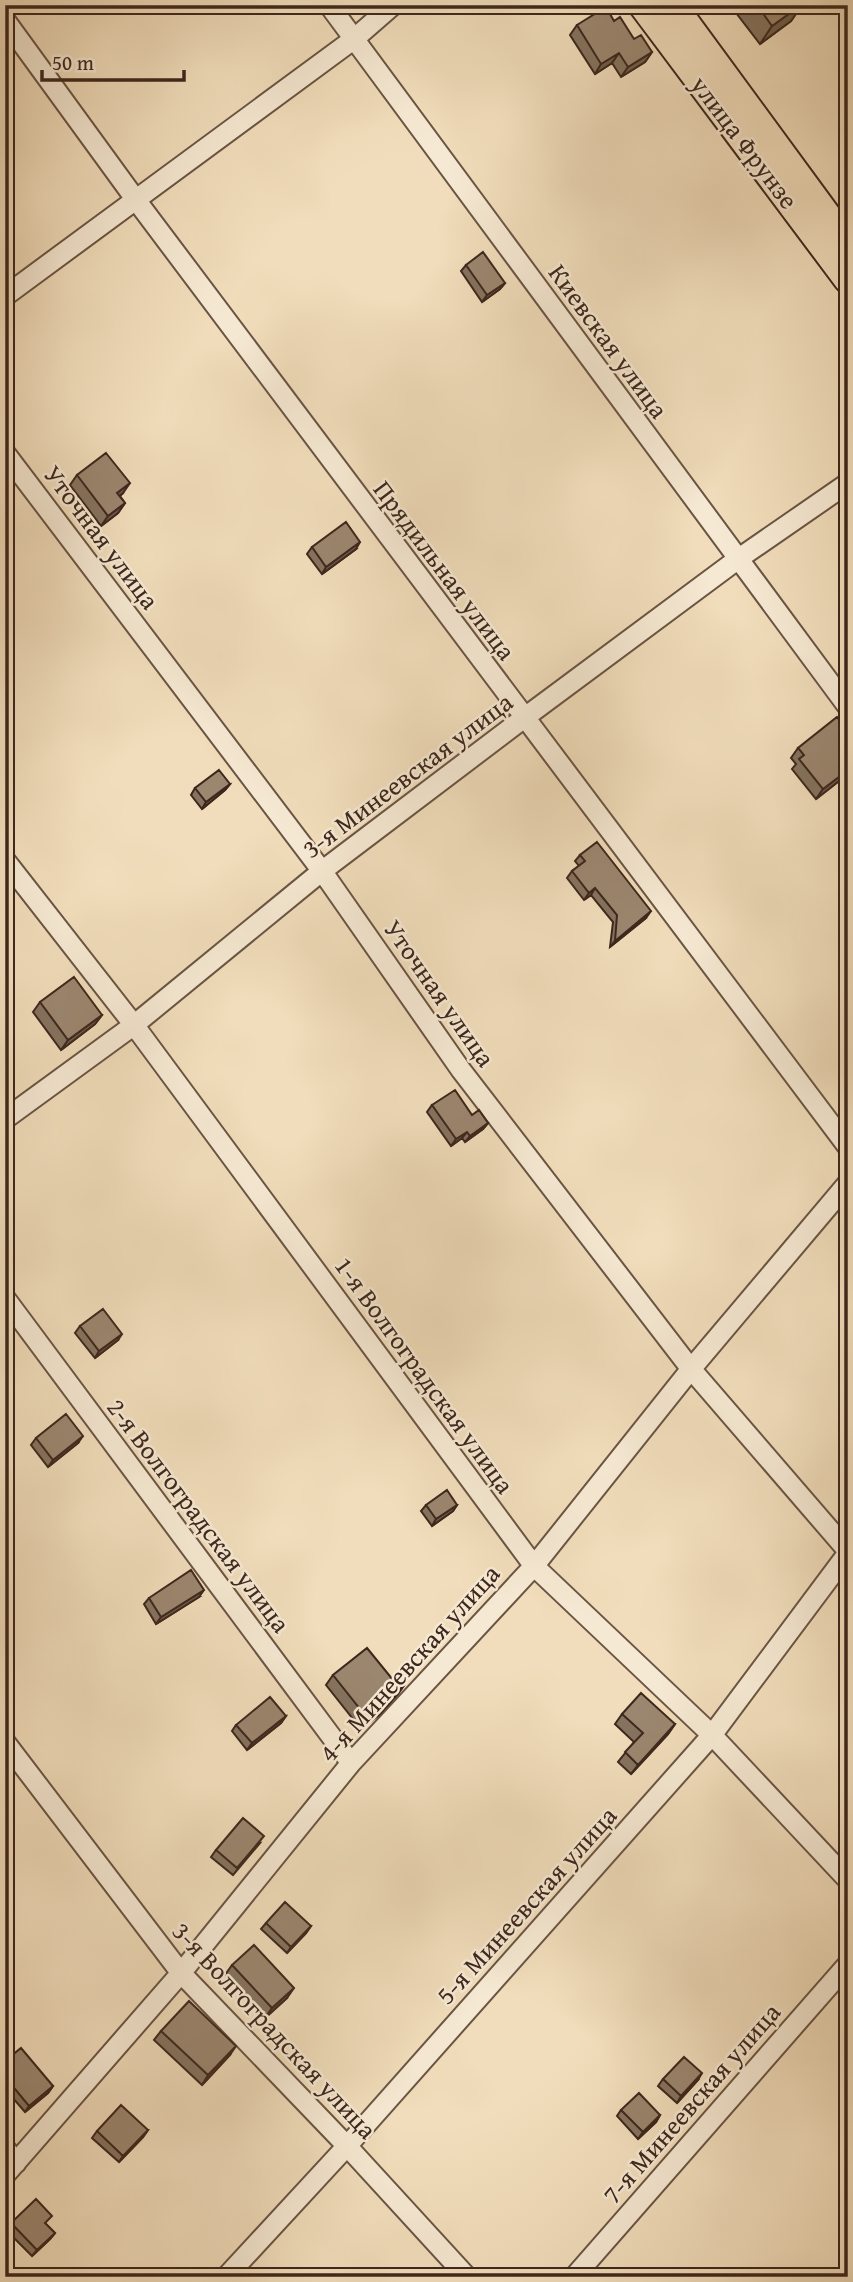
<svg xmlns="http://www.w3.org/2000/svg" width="853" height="2282" font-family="'Gentium Book Plus',serif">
<rect width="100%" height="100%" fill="#f1ddbb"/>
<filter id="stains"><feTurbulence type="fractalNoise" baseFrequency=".00286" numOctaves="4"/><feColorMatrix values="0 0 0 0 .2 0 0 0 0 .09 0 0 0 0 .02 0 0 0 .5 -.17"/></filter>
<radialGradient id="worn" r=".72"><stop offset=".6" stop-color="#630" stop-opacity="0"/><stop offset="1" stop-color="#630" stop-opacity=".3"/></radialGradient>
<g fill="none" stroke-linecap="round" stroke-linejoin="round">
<defs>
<path id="minor" d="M329,5L848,707
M5,20L136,200L848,1147
M5,296L354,39L393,5
M5,453L322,871L461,1070L691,1369L848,1551
M5,860L134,1025L534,1566L712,1735L848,1880
M5,1119L134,1025L322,871L524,718L738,559L848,483
M5,1298L351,1763
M5,1742L181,1973L347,2146L467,2277
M5,2148L16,2163
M5,2175L181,1973L351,1763L534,1566L691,1369L848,1183
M226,2277L347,2146L712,1735L848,1553
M574,2277L848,1964"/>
<path id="highway" d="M643,5L848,279
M672,5L848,245"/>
</defs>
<use href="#minor" stroke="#6a5444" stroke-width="23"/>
<use href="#highway" stroke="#3d271d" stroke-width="32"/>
<use href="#minor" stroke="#f6e9d3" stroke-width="19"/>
<use href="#highway" stroke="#f1ddbb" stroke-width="28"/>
</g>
<path fill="#85735f" stroke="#3d271d" stroke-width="2" d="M730,5H802L791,21L760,44Z
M614,21L634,39L652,52L645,62L621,77L612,63L595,74L570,35L577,25Z
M466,265L505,283L500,289L482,302L461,271Z
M77,475L123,493L120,496L125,503L118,513L101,526L70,485Z
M312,547L356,549L322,574L307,554Z
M798,748L848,774L816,799L792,769L796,764L791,758Z
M230,784L225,790L202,809L191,795L195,788Z
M580,855L646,918L610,947L613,922L591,895L584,900L567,878L572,871L579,866L575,861Z
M40,1002L102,1015L95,1024L61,1050L33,1012Z
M432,1105L472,1115L488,1123L483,1129L465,1142L462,1138L451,1146L427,1112Z
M80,1326L118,1340L95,1358L75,1333Z
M36,1438L78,1443L48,1467L31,1445Z
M426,1505H457L453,1511L432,1526L421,1511Z
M199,1597L156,1624L144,1604L149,1598Z
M333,1675L393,1680L405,1684L398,1694L379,1715L361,1729L326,1685Z
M622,1714L675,1724L668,1734L631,1774L618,1762L634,1742L615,1724Z
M286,1716L281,1723L247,1750L232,1731L236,1725Z
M260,1843L233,1875L211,1857L216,1850Z
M266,1923L311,1926L306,1933L287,1953L261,1929Z
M232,1965L287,1998L265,2018L225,1975Z
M161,2031L230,2055L202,2085L154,2040Z
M5,2061L53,2086L48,2093L25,2112L5,2089Z
M663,2079L698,2080L677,2103L658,2086Z
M621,2110L660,2115L656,2122L638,2139L617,2116Z
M148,2130L143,2137L119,2162L92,2138L97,2131Z
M11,2223L46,2224L55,2233L50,2239L32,2256L6,2230Z"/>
<path fill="#6c5e4e" stroke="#3d271d" stroke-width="2" d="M801,5H802L791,21L760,44L772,26Z
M652,52L645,62L621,77L628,67Z
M619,53L612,63L595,74L601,64Z
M505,283L500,289L482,302L487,295Z
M130,483L123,493L110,503L117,493Z
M125,503L118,513L101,526L108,516Z
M360,542L356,549L322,574L326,567Z
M848,770V774L816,799L823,789Z
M230,784L225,790L202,809L206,802Z
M595,888L591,895L584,900L589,893Z
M651,911L646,918L610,947L615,941Z
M102,1015L95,1024L61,1050L68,1040Z
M488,1123L483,1129L465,1142L470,1136Z
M467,1132L462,1138L451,1146L456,1139Z
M122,1334L118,1340L95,1358L99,1351Z
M83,1436L78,1443L48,1467L53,1460Z
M457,1505L453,1511L432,1526L436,1519Z
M204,1590L199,1597L156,1624L161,1617Z
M405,1684L398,1694L379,1715L361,1729L368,1719Z
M286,1716L281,1723L247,1750L252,1743Z
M675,1724L668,1734L631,1774L638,1765Z
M311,1926L306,1933L287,1953L291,1947Z
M294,1988L287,1998L265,2018L272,2008Z
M236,2046L230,2055L202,2085L208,2075Z
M702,2073L698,2080L677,2103L681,2096Z
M53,2086L48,2093L25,2112L29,2106Z
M660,2115L656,2122L638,2139L643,2132Z
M148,2130L143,2137L119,2162L123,2156Z
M55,2233L50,2239L32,2256L37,2250Z"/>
<path fill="#9b866f" stroke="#3d271d" stroke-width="2" d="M757,5H801L772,26Z
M606,7L614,21L620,17L634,39L641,35L652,52L628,67L619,53L601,64L577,25Z
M483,252L505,283L487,295L466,265Z
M106,453L130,483L117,493L125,503L108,516L77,475Z
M346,522L360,542L326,567L312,547Z
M837,717L848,731V770L823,789L799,759L804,755L798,748Z
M219,770L230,784L206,802L195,788Z
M597,842L651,911L615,941L617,915L595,888L589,893L572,871L585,861L580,855Z
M74,977L102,1015L68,1040L40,1002Z
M455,1090L472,1115L479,1110L488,1123L470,1136L467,1132L456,1139L432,1105Z
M103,1309L122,1334L99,1351L80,1326Z
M66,1414L83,1436L53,1460L36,1438Z
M447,1490L457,1505L436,1519L426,1505Z
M191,1570L204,1590L161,1617L149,1598Z
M367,1648L393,1680L398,1675L405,1684L386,1705L368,1719L333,1675Z
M641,1693L675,1724L638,1765L625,1752L643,1733L622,1714Z
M270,1697L286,1716L252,1743L236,1725Z
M243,1818L264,1836L237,1868L216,1850Z
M285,1902L311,1926L291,1947L266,1923Z
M254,1945L294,1988L272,2008L232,1965Z
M189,2001L236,2046L208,2075L161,2031Z
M21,2048L53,2086L29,2106L5,2077V2061Z
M684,2057L702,2073L681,2096L663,2079Z
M639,2093L660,2115L643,2132L621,2110Z
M121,2105L148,2130L123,2156L97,2131Z
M36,2199L52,2216L45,2223L55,2233L37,2250L11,2223Z"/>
<g text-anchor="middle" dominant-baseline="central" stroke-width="5" stroke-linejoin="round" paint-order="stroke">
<g font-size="26" fill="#3d271d" stroke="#f6e9d3">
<text transform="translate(745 142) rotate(53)">улица Фрунзе</text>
<text transform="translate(609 341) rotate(54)">Киевская улица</text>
<text transform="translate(102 537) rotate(53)">Уточная улица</text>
<text transform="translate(445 570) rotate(53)">Прядильная улица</text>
<text transform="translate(407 775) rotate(-37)">3-я Минеевская улица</text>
<text transform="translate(440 993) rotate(55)">Уточная улица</text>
<text transform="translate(425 1375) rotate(54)">1-я Волгоградская улица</text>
<text transform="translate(199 1515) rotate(53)">2-я Волгоградская улица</text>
<text transform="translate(409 1663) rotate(-48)">4-я Минеевская улица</text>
<text transform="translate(526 1905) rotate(-48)">5-я Минеевская улица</text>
<text transform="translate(275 2030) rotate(47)">3-я Волгоградская улица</text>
<text transform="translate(691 2103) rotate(-49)">7-я Минеевская улица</text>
</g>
</g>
<rect width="853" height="2282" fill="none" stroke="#f1ddbb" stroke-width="28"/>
<rect x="7" y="7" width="839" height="2268" fill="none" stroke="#3d271d" stroke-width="3.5"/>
<rect x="14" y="14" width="825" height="2254" fill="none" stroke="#3d271d" stroke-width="2"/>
<path d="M42 70v10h142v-10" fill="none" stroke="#3d271d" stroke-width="3.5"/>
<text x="52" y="70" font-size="21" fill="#3d271d" stroke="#f6e9d3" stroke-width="5" paint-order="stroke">50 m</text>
<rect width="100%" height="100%" filter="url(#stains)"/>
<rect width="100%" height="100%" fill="url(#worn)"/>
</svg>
